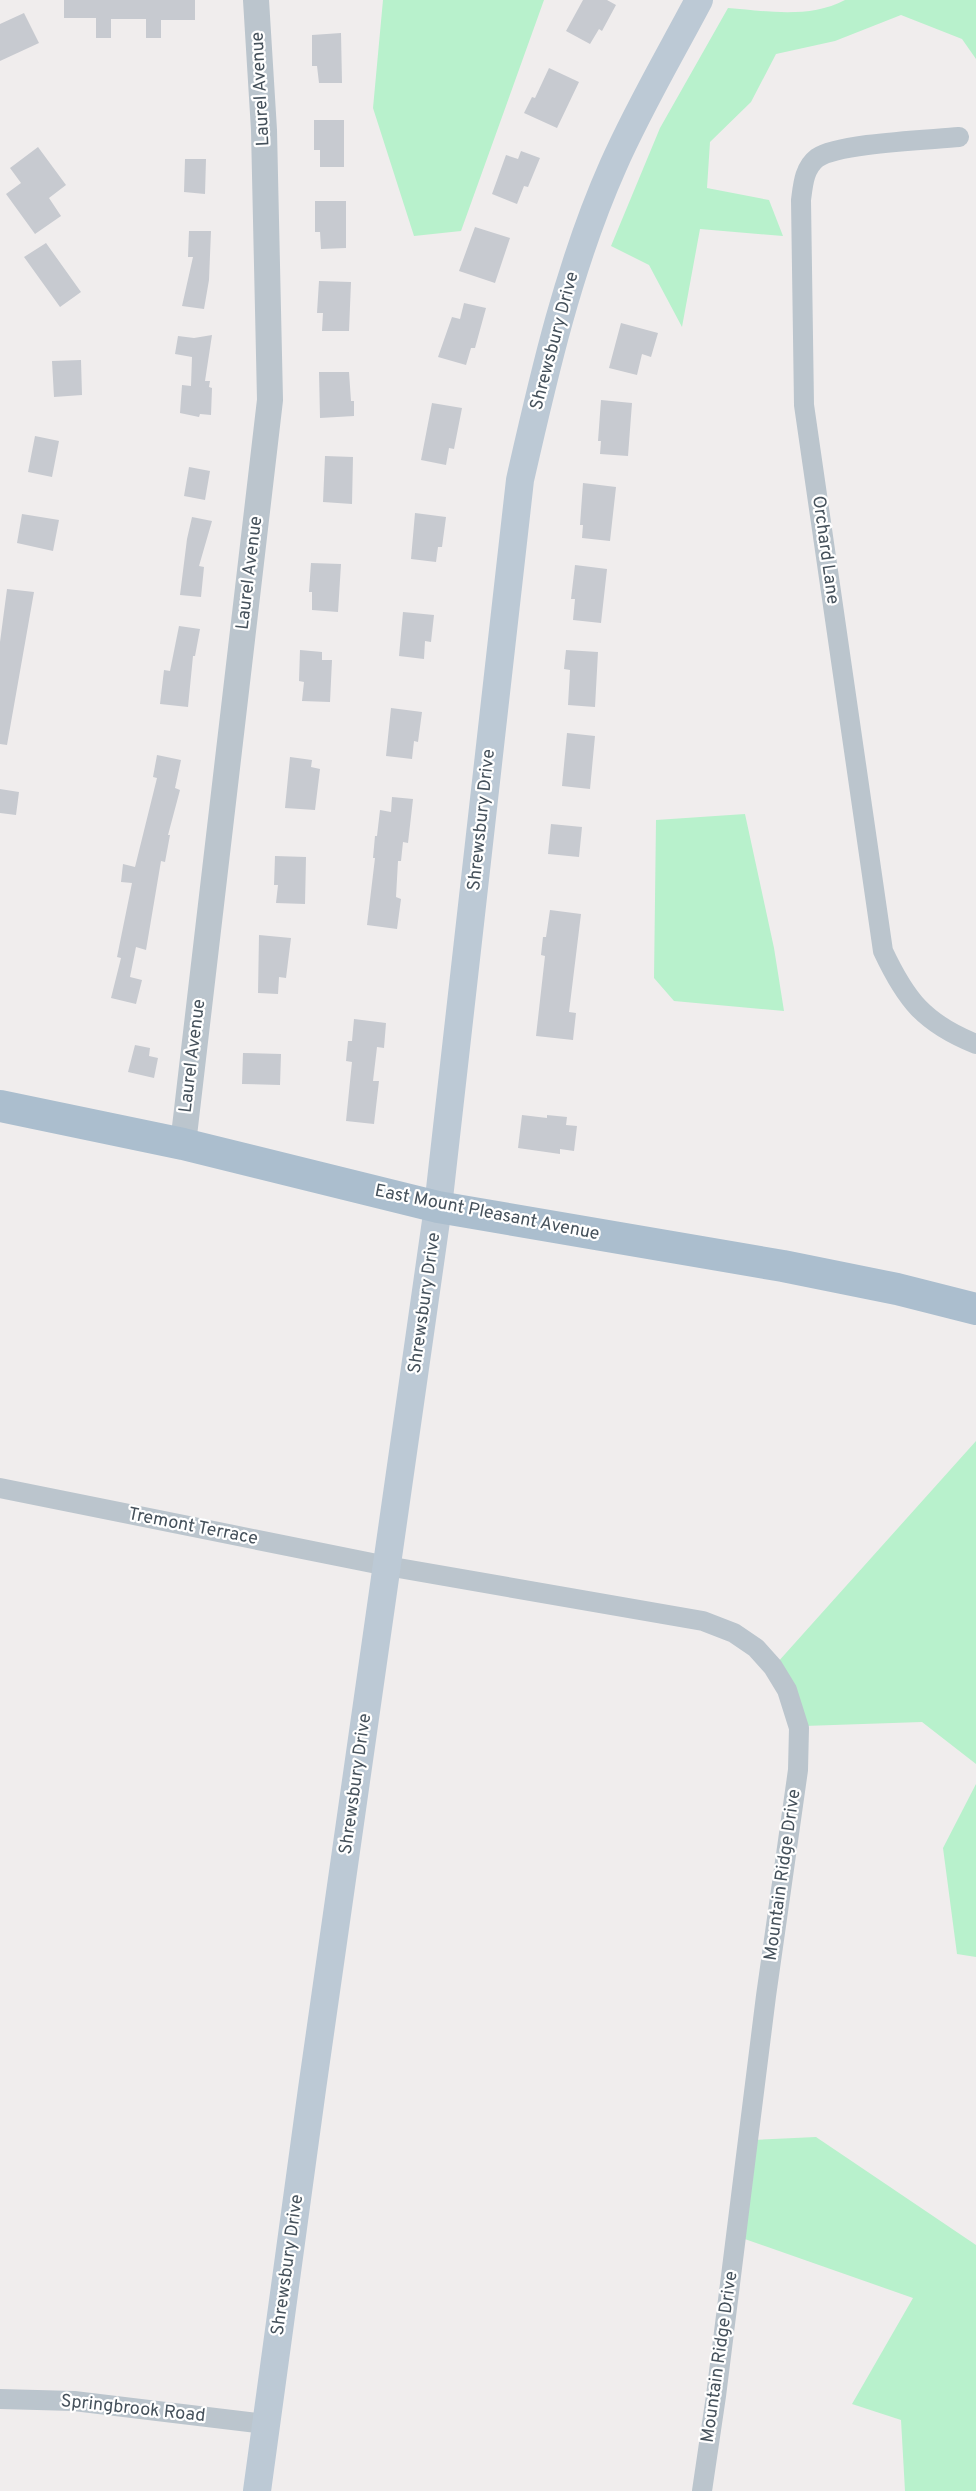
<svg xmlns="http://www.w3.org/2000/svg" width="976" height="2491" font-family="Overpass,sans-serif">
<rect width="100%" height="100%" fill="#f0eded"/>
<path fill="#b8f1cc" d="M383,0H544L461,231L414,236L373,108Z
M845,0H976V59L962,39L901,15L835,41L776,54L751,102L710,142L707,188L769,200L783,236L700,229L682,327L649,265L611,246L660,128L728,8C766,11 809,19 845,0Z
M745,814L774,948L784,1011L674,1001L654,978L656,820Z
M976,1441V1764L922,1722L804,1726L777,1663Z
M976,1784V1957L957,1954L943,1848Z
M816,2137L976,2245V2491H905L901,2420L852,2404L913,2298L739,2237L753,2140Z"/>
<path fill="#c7cad0" d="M64,0H195V20H161V38H146V19H111V38H96V18H64Z
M583,0H607L616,5L602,31L599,29L590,44L566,31Z
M24,13L39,43L0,61V24Z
M341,33L342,83H319L317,66H312V35Z
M549,68L579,82L557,128L524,113L532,97L535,98Z
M314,120H344V167H320V150H314Z
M38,147L66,185L49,198L61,216L35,234L6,194L21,183L10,168Z
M521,151L540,158L528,187L524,186L517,204L492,194L506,155L518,159Z
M185,159H206L205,194L184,192Z
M315,201H346V248L321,249L320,232H315Z
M475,227L510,238L495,283L459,271Z
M189,231H211L209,280L204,309L182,306L193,257H188Z
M46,243L81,292L60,307L24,257Z
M319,281L351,282L349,331H322L323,313H317Z
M464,303L486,308L475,348H471L466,365L438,357L452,317L460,319Z
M621,323L658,333L651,357L642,354L637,375L609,368Z
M212,335L205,381H210L209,387L212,388L211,415L200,414L199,417L180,413L182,385L191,386L192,357L175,354L178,336L194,338Z
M81,360L82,395L54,397L52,361Z
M319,372H349L351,401H354V416L320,418Z
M601,400L632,403L628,456L600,454L601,441H598Z
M432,403L462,408L454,449L449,448L446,465L421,460Z
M35,436L59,441L52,477L28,472Z
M325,456L353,457L352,504L323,502Z
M189,467L210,471L205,500L184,496Z
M583,483L616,487L610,541L582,538L583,525H580Z
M415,513L446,517L442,547H438L436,562L411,559Z
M22,514L59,520L53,551L17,543Z
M192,517L212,521L199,566L204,567L201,597L180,595L187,539Z
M311,563L341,564L338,612L312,610V592H309Z
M575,565L607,569L601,623L573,620L575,599H571Z
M7,589L34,592L7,745L0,744V642Z
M403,612L434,615L431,642L425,641L424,659L399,656Z
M179,626L200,629L195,656H193L188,707L160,704L164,670L170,671Z
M300,650L322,652V660H332L330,702L302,701L304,682L299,681Z
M566,650L598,652L595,707L568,705L570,670L564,669Z
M391,708L422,712L418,742L414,741L412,759L386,756Z
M567,733L595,736L590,789L562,786Z
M157,755L181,760L175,788L180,790L168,835H170L165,862L161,861L146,950L136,947L130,977L142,980L136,1004L111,998L121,958L117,957L132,883L121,882L123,864L135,867L157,778L153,777Z
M290,757L312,760L311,767L320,769L315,810L285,808Z
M0,789L19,792L16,815L0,813Z
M392,797L413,799L408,843L403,842L401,861H398L396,897L401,899L397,929L367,925L375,858H373L375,836H377L380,810L391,812Z
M551,824L582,827L579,857L548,854Z
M275,856L306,857L305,904L276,903L278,885H274Z
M550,910L581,914L569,1012L576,1013L573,1040L536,1036L545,956L541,955L543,937H546Z
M259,935L291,938L286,978L279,977L278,994L258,993Z
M354,1019L386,1023L384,1048L377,1047L373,1081H379L374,1124L346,1121L352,1062L346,1061L348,1041H352Z
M135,1045L150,1048L149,1056L158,1058L154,1078L128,1072Z
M243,1053L281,1054L280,1085L242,1084Z
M522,1115L547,1118V1115L567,1117L566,1125L577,1126L574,1151L560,1149V1154L518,1148Z"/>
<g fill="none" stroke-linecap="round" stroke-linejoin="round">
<path stroke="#bbc5cd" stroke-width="20" d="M959,137C929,140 838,143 817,158C804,168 803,185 801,200L804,405L883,951C906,1000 924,1023 976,1044
M0,1488L387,1566L703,1621L734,1633L756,1648L773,1667L787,1690L799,1728L798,1770L766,1996L716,2396L702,2491
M0,2399L74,2401L265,2424"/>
<path stroke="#bbc5cd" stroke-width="26" d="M183,1144L270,400L264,130L256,0"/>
<path stroke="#bcc9d5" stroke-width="28" d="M257,2491L312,2089L438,1207L520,480C544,374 569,265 613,166C638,109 670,55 699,0"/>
<path stroke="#abbece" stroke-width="32" d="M0,1106L183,1144L438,1207L783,1266L897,1289L976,1309"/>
</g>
<g text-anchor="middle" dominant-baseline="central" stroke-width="4.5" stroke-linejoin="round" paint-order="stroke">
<g font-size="18" fill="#45515b" stroke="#fff">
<text transform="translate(261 89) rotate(-93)">Laurel Avenue</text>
<text transform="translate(555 341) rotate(-75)">Shrewsbury Drive</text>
<text transform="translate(825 550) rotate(82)">Orchard Lane</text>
<text transform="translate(250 573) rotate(-83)">Laurel Avenue</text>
<text transform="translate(482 820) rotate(-84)">Shrewsbury Drive</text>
<text transform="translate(193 1056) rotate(-83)">Laurel Avenue</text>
<text transform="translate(487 1213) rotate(11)">East Mount Pleasant Avenue</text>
<text transform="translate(425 1303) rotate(-82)">Shrewsbury Drive</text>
<text transform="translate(193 1527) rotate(11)">Tremont Terrace</text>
<text transform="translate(356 1784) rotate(-82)">Shrewsbury Drive</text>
<text transform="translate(783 1875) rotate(-82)">Mountain Ridge Drive</text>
<text transform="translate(288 2265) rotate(-82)">Shrewsbury Drive</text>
<text transform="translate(720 2357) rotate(-82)">Mountain Ridge Drive</text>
<text transform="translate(133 2409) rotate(6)">Springbrook Road</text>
</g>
</g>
</svg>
